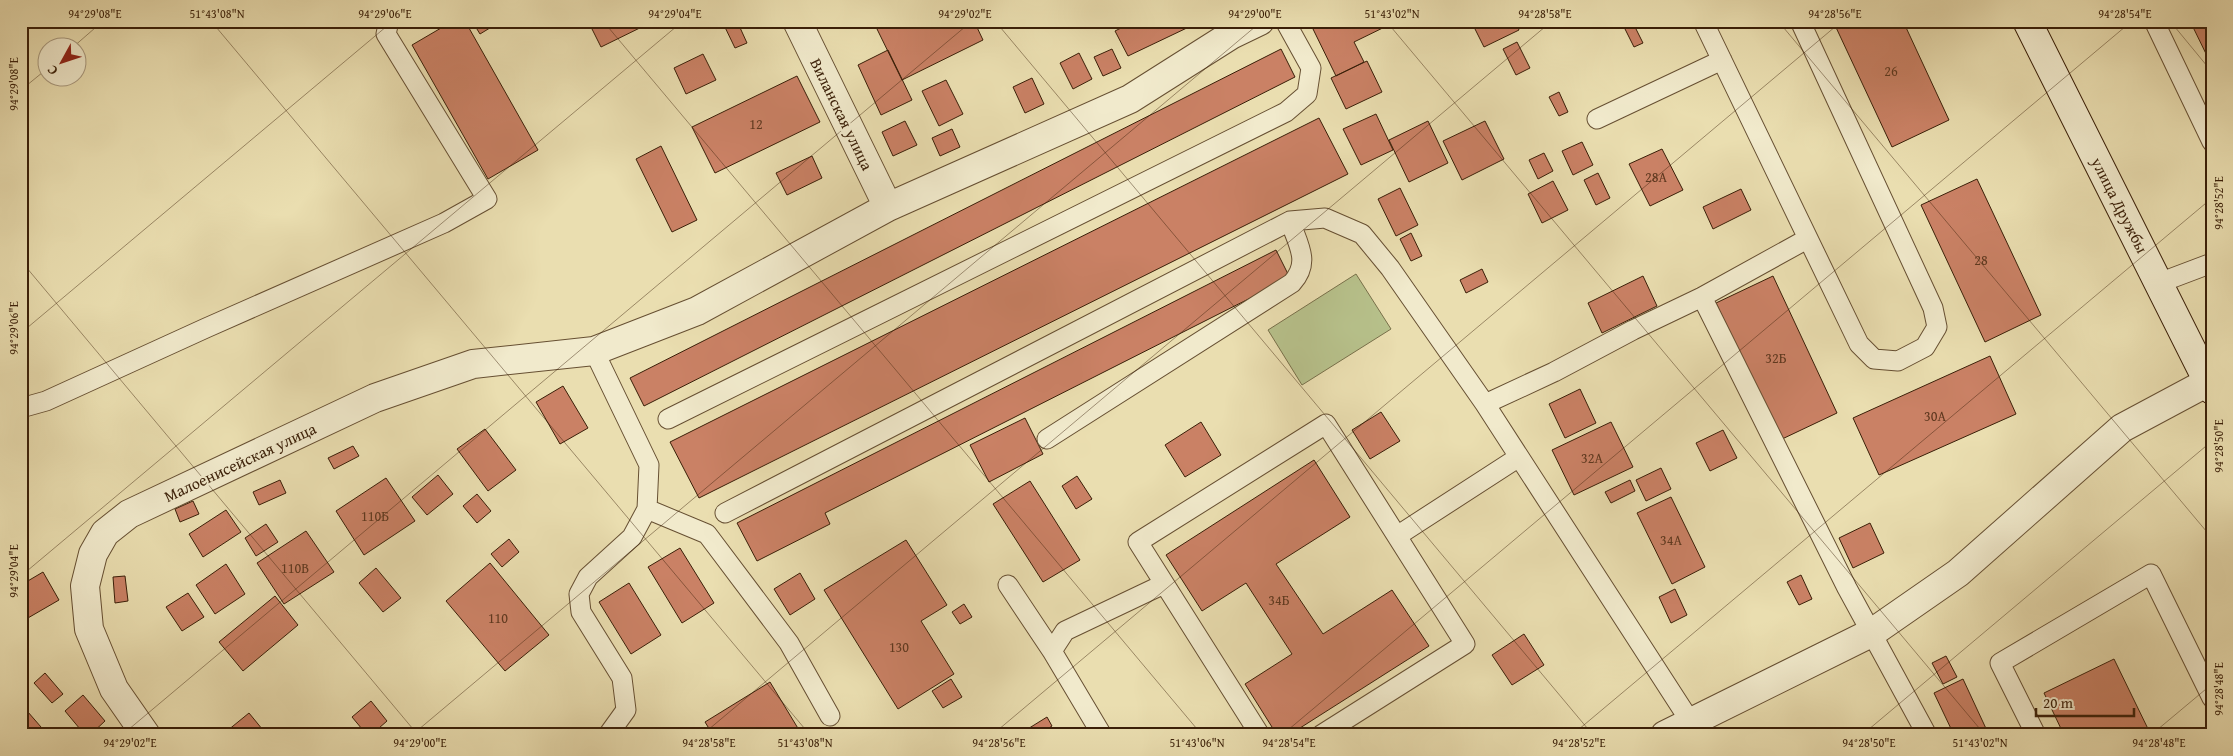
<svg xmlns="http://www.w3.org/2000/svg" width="2233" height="756" font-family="'Gentium Book Plus',serif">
<rect width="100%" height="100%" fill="#eadeb0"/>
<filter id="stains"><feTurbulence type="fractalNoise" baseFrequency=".004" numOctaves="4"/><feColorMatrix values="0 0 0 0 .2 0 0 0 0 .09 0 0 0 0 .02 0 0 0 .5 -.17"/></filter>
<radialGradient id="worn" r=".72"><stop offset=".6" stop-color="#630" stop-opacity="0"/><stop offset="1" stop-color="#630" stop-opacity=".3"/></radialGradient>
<path fill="#b7c18b" stroke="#78704a" d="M1356,274L1391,329L1302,385L1268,330Z"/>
<path fill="#ca8165" stroke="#3a1f08" d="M453,21H465L538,150L488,179L412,45Z
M472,21H497L498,23L480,34Z
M588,21H654L601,47Z
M722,21H737L747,43L735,48Z
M893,21H974L983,40L902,80L877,29Z
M1135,21H1189L1191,26L1128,56L1115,31Z
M1330,21H1397L1354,42L1364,62L1336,76L1313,29Z
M1471,21H1515L1519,30L1484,47Z
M1621,21H1632L1643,43L1634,47Z
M1833,21H1903L1949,120L1892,147Z
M2190,21H2212V66Z
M1517,42L1530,68L1516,75L1503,49Z
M1112,49L1121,68L1103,76L1094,57Z
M1281,49L1295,77L644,406L630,378Z
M888,50L912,100L881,115L858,65Z
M1079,53L1092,79L1073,89L1060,63Z
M703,54L716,80L686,94L674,68Z
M1367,61L1382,92L1346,109L1331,78Z
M797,76L820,122L715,173L692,127Z
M1032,78L1044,104L1025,113L1013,87Z
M946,80L963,114L939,126L922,91Z
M1559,92L1568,112L1559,116L1549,97Z
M1376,114L1393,150L1361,165L1343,129Z
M1319,118L1348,174L699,498L670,442Z
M905,121L917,145L893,156L882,132Z
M1428,121L1448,163L1409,182L1389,140Z
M1485,121L1504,159L1462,180L1443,141Z
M952,129L960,147L940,156L932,138Z
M1582,142L1593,165L1573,175L1562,151Z
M661,146L697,220L672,232L636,159Z
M1662,149L1683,190L1650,206L1629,164Z
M1544,153L1553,171L1538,179L1529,160Z
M812,156L822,178L787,195L776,173Z
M1598,173L1610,198L1596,205L1584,180Z
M1977,179L2041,315L1985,342L1921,205Z
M1553,181L1568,210L1542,223L1528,194Z
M1400,188L1418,225L1396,236L1378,199Z
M1741,189L1751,210L1713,229L1703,207Z
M1411,233L1422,256L1411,261L1400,239Z
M1276,250L1290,278L825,513L830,524L757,561L737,523Z
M1482,269L1488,282L1466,293L1460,280Z
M1643,276L1657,306L1602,333L1588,303Z
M1773,276L1837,413L1780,440L1716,303Z
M1990,356L2016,414L1879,475L1853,418Z
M563,386L588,428L560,444L536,402Z
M1580,389L1596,423L1565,438L1549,404Z
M1381,412L1400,441L1370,459L1352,430Z
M1025,418L1043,454L989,482L970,445Z
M1201,422L1221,455L1185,477L1165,445Z
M1611,422L1633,467L1574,495L1552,450Z
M485,429L516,470L488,491L457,449Z
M1723,430L1737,458L1710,471L1696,443Z
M353,446L359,456L334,469L328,458Z
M1314,460L1350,517L1276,564L1323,634L1392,590L1429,646L1289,735H1277L1245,684L1292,654L1246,583L1202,611L1166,555Z
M1661,468L1671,489L1646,501L1636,480Z
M438,475L453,494L427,515L412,497Z
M1077,476L1092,499L1076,509L1062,486Z
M386,478L415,521L364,555L336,511Z
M280,480L286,493L259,505L253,492Z
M1630,480L1635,491L1611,503L1605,492Z
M1030,481L1080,560L1043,582L993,504Z
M477,494L491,511L477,523L463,506Z
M1671,497L1705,567L1672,584L1637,513Z
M193,501L199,514L180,522L175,509Z
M226,510L241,532L203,557L189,534Z
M1870,523L1884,553L1853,568L1839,538Z
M266,524L278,542L256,556L245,538Z
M306,531L334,572L284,604L257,563Z
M509,539L519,552L502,567L491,554Z
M906,540L947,605L921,621L954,674L898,709L824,590Z
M680,548L714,603L682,623L648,567Z
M490,563L549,635L505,671L446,601Z
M226,564L245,594L215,614L196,585Z
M376,568L401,598L383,612L359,583Z
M43,572L59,600L21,622V585Z
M800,573L815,599L790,615L774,589Z
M1801,575L1812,599L1799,605L1787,582Z
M125,576L128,601L115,603L113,577Z
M629,583L661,635L631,654L599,602Z
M1675,589L1687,615L1671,623L1659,597Z
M188,593L204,617L182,631L166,607Z
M275,596L298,625L243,671L219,642Z
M964,604L972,617L960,624L952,612Z
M1524,634L1544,665L1512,685L1492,655Z
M1946,656L1957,677L1943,684L1932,663Z
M2114,659L2151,735H2064L2044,693Z
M45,673L63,694L52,703L34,683Z
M951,679L962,697L943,708L932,691Z
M1963,679L1989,735H1954L1934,693Z
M770,682L802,735H713L705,722Z
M83,695L105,721L90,735H85L65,711Z
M371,701L387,721L371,735H367L352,717Z
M21,704L41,727L31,735H21Z
M249,713L267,735H222Z
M1047,717L1052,726L1038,735H1018Z"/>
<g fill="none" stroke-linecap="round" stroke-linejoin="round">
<defs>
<path id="service" d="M1703,21L1859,344L1874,359L1898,361L1925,347L1937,327L1933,308L1800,21
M2154,21L2212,142
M1597,119L1722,60
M2159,283L2212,263
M1702,297L1847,588L1927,735
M594,351L649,465L647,509L632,537L588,577L579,594L581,612L622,678L626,710L608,735
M1485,404L1554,372L1633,330L1702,297L1807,239
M21,408L46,401L206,328L444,223L487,199L386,34L389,21
M668,419L1286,112L1307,94L1311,68L1285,21
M1047,439L1292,283C1311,262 1298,245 1290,221
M647,509L707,534L789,643L830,716
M725,513L1290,221L1325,218L1362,234L1390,268L1485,404L1690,721
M1397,536L1519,457
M1008,585L1052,651L1102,735
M1052,651L1065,631L1164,584
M1260,735L1138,542L1326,424L1465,644L1321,735
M2036,735L2000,663L2151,574L2212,698"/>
<path id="minor" d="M797,21L888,207
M146,735L114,689L89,629L85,586L93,554L105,533L129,514L375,398L473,364L594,351L697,311L888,207L1130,99L1231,35L1260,21
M1665,735L1873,632L1958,573L2122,428L2208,382"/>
<path id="secondary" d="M2027,21L2212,390"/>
</defs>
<use href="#service" stroke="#664f32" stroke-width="21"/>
<use href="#minor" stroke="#664f32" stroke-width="30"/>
<use href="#secondary" stroke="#3a1f08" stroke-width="30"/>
<use href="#service" stroke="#f1eacc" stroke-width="19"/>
<use href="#minor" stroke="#f1eacc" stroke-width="28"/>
<use href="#secondary" stroke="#f1eacc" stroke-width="28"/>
</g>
<path fill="none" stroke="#3a1f08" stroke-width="1" stroke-opacity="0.45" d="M211,21L810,735M603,21L1202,735M995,21L1593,735M1386,21L1985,735M1778,21L2212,538M2170,21L2212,72M72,48L103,21M21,90L48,68M21,261L418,735M21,333L393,21M21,576L683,21M21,728L27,735M122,735L972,21M412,735L1262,21M702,735L1552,21M992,735L1842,21M1282,735L2132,21M1572,735L2212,198M1862,735L2212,441M2151,735L2212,684"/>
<g text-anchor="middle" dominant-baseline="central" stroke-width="4.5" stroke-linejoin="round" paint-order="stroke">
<g font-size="14" fill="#5e381f">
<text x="1891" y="71">26</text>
<text x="756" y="124">12</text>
<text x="1656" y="177">28А</text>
<text x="1981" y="260">28</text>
<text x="1776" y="358">32Б</text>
<text x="1935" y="416">30А</text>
<text x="1592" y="458">32А</text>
<text x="375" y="516">110Б</text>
<text x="1671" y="540">34А</text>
<text x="295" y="568">110В</text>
<text x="1279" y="600">34Б</text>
<text x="498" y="618">110</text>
<text x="899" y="647">130</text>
</g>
<g font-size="16" fill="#3a1f08" stroke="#f1eacc">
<text transform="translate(842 114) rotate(64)">Виланская улица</text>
<text transform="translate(2120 205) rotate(63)">улица Дружбы</text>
<text transform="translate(240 462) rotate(-25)">Малоенисейская улица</text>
</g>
</g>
<rect width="2233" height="756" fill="none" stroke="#eadeb0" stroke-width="55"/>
<g transform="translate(62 62) rotate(230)"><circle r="24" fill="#f1eacc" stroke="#a8997e"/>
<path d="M0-4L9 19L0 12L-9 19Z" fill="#8f2418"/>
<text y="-8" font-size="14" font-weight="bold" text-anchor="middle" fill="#3a1f08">С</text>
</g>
<path d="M2036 708v8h98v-8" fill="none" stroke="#3a1f08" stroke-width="2.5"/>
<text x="2043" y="708" font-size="15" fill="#3a1f08" stroke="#f1eacc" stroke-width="4" paint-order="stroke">20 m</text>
<rect x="28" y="28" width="2178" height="700" fill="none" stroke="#3a1f08" stroke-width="2"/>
<g font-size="12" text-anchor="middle" fill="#3a1f08">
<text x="95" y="18">94°29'08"E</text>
<text x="217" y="18">51°43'08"N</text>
<text x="385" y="18">94°29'06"E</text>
<text x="675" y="18">94°29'04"E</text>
<text x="965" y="18">94°29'02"E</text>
<text x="1255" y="18">94°29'00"E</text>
<text x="1392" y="18">51°43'02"N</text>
<text x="1545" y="18">94°28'58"E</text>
<text x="1835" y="18">94°28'56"E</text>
<text x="2125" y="18">94°28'54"E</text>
<text transform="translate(14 84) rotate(-90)" y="4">94°29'08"E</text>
<text transform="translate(2219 203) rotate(-90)" y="4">94°28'52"E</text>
<text transform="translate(14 328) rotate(-90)" y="4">94°29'06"E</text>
<text transform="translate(2219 446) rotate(-90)" y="4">94°28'50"E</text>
<text transform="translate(14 571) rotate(-90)" y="4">94°29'04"E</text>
<text transform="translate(2219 689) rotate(-90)" y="4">94°28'48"E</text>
<text x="130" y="747">94°29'02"E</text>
<text x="420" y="747">94°29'00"E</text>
<text x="709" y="747">94°28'58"E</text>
<text x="805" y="747">51°43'08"N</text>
<text x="999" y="747">94°28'56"E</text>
<text x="1197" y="747">51°43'06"N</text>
<text x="1289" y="747">94°28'54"E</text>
<text x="1579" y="747">94°28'52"E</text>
<text x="1869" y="747">94°28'50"E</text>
<text x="1980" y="747">51°43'02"N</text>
<text x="2159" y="747">94°28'48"E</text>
</g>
<rect width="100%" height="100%" filter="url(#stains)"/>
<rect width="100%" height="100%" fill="url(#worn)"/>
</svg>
